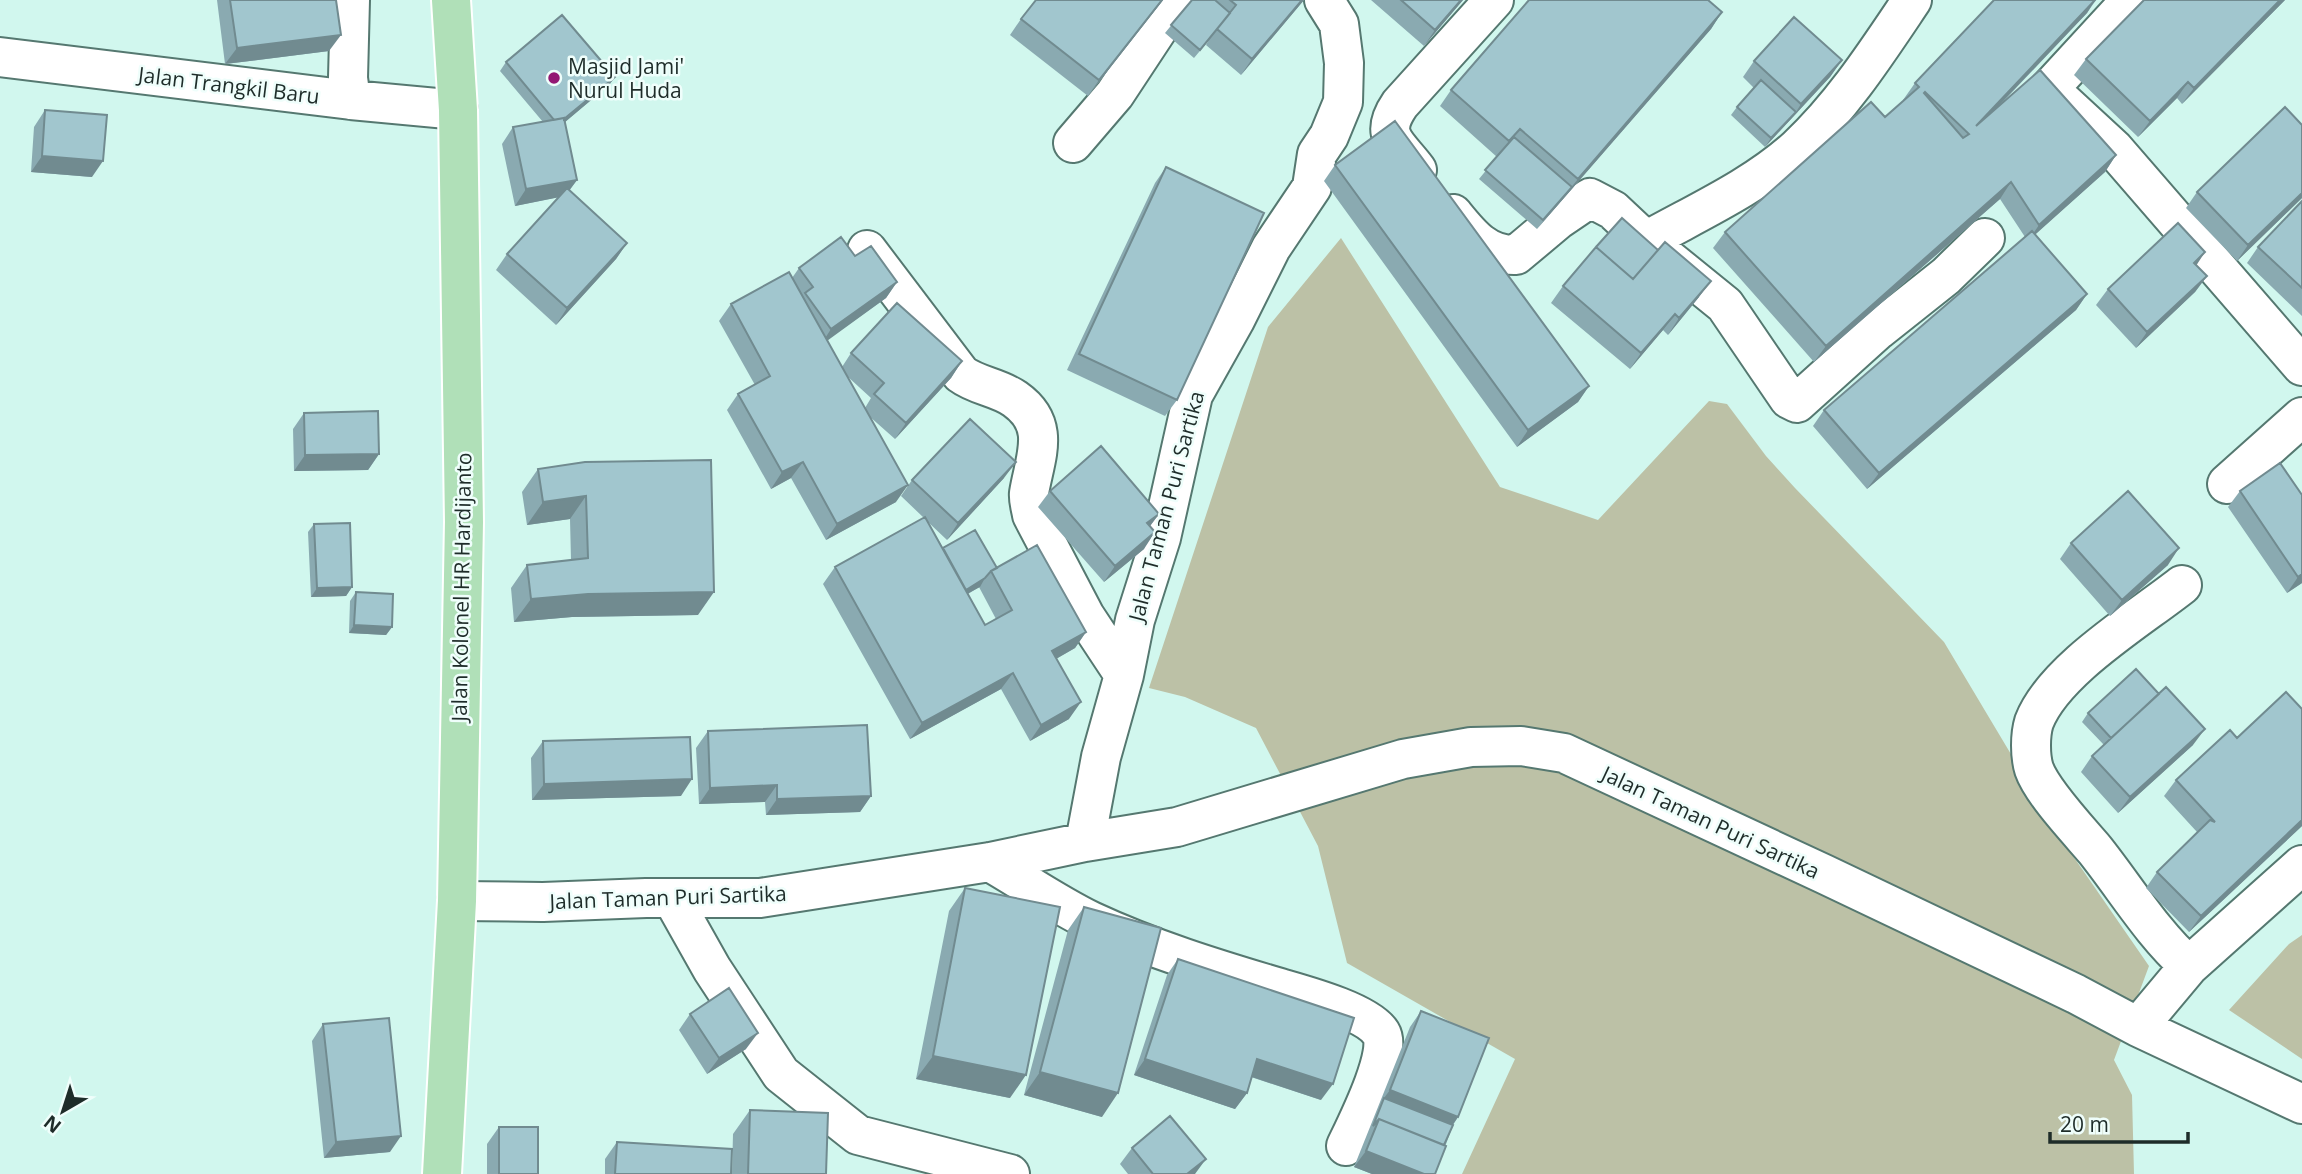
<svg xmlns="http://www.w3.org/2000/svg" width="2302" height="1174" font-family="'Open Sans',sans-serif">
<rect width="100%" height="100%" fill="#d1f7ee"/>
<path fill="#bcc1a6" d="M1341,238L1500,487L1598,520L1709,401L1727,404L1766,456L1795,488L1944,642L2064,843L2149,966L2114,1060L2132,1095L2134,1174H1462L1515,1059L1347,963L1318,846L1256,728L1185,697L1149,688L1268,327Z
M2302,935V1059L2229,1010L2289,944Z"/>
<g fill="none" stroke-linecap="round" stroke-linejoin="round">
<defs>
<path id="minor" d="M350,0L348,78L351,100
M2131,0L2049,89L2114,149L2302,366
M0,57L351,100L458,110
M1073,143L1115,94L1177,0
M1417,170C1397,143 1378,136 1400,104L1494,0
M1453,214C1470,235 1486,256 1516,255L1559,219L1590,198L1613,210L1646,241L1725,305L1789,399L1797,403L1878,330L1946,276L1985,238
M1646,241C1696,213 1754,187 1797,148C1843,105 1877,52 1912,0
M867,250L961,374C977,386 998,387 1015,399C1052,425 1035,457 1029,493C1028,500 1031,508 1032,515L1085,616L1124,675
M2227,484L2302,417
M2182,585C2139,619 2054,670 2034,722C2030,735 2030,756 2034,769C2042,792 2078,830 2095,850C2126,889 2152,933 2189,966
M1085,842L1101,757L1124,675L1135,620L1161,538L1193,395L1235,320L1271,248L1312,187L1317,154L1329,136L1343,102L1344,63L1339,24L1324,0
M990,862C1023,881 1056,904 1091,921C1151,949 1216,969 1280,988C1304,995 1368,1012 1381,1033C1393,1052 1356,1125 1346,1146
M672,898L712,969L781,1074L858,1135L1010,1174
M457,901L543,902L646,898H760L990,862L1085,842L1177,827L1403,759L1471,747L1521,746L1564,753L1824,874L2076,994L2138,1027L2302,1104
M2138,1027L2189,966L2302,865"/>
<path id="major" d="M442,1174L457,901L464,522L458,110L451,0"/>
</defs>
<use href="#minor" stroke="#557870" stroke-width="42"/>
<use href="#major" stroke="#fff" stroke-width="42"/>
<use href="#minor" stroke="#fff" stroke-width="38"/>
<use href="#major" stroke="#b0e0b8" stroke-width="38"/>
</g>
<path fill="#8aaab1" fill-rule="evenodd" d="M217,0H336L329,51L225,64Z
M1163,0L1088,96L1010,35L1021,19Z
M1192,0H1304L1241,75L1206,45L1209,40L1194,58L1165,33Z
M1371,0H1463L1424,46Z
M1994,0H2096L2087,13L1999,106L2116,155L2105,172L2035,234L2087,294L2076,310L1867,489L1813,426L1824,410L2025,237L2000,199L1814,362L1713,248L1725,232L1885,117L1905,101L1903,100L1915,83Z
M2144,0H2285L2182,104L2177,98L2138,137L2074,75L2086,59Z
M1722,12L1711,29L1537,229L1479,179L1497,157L1440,106L1451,90Z
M1842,60L1830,77L1765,147L1731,115L1737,107L1754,88L1743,77L1754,61Z
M506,62L615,77L609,85L565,122L577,180L569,191L627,243L616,259L556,325L496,270L507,254L559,197L515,206L502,144L513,127L543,122L500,71Z
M45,110L92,177L31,172L34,127Z
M1335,165L1589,386L1578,402L1517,447L1324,181Z
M1166,167L1177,400L1165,416L1067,370L1155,183Z
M2197,192L2302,198L2237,261L2186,208Z
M2302,201V316L2247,263L2258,247Z
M855,256L897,282L886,298L827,340L842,367L851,353L962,361L951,378L895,439L869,416L896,502L826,540L791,478L771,489L727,410L738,394L755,385L719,321L731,304L792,278L799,268ZM847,376L871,398L865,408Z
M2207,276L2195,292L2136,348L2096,305L2108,289Z
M1563,286L1699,297L1668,335L1663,330L1630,369L1551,303Z
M304,413L379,454L368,470L294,471L293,429Z
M585,462L698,615L572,617L514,622L511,588L527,565L571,560L570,519L527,525L522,492L538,469Z
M1004,478L947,540L928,522L943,548L997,568L1086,632L1075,648L1056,659L1069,719L1030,741L1001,689L910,739L823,584L835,567L924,518L901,496L912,480ZM979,587L996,619L985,625L968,594Z
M1050,491L1159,514L1150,526L1144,549L1104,582L1038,507Z
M2240,491L2302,495V583L2287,593L2228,507Z
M314,524L352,587L346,596L311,597L308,532Z
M2071,543L2168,565L2110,616L2060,559Z
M356,592L392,627L386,635L349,633L350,601Z
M2302,709V826L2189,932L2146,888L2157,872L2197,832L2164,796L2176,780L2237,738Z
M2088,713L2193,745L2118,813L2081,772L2092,756L2104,745L2082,722Z
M708,731L871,796L860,812L766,815L765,802L699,804L696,748Z
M543,741L681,796L532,800L531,758Z
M965,888L1010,1098L916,1079L949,911Z
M1084,907L1102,1117L1024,1095L1068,930Z
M1178,959L1321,1100L1251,1077L1247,1093L1235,1109L1134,1075L1167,975Z
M1421,1011L1458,1117L1453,1125L1435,1174H1372L1354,1167L1410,1027Z
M690,1014L746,1049L707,1074L679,1030Z
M323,1024L390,1152L324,1158L312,1041Z
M750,1110L826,1174H732L733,1134Z
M499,1127L538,1174H487V1144Z
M617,1142L731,1174H605V1159Z
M1132,1148L1195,1174H1128L1120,1164Z"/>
<path fill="#718b90" d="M1162,0H1163L1088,96L1099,80Z
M1302,0H1304L1241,75L1252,59Z
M1461,0H1463L1424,46L1435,30Z
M2095,0L2087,13L1964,142L1976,126Z
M2280,0H2285L2182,104L2194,88Z
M1722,12L1711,29L1537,229L1578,179Z
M341,35L329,51L225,64L237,48Z
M1842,60L1830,77L1765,147L1771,138L1796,112L1801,104Z
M615,77L609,85L552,133L558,125Z
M2188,82L2177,98L2138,137L2150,121Z
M2116,155L2105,172L2028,241L2039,225Z
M42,156L103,161L92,177L31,172Z
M577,180L565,196L515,206L526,189Z
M2011,182L2000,199L1814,362L1826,346Z
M2302,193V198L2237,261L2248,245Z
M627,243L616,259L556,325L567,308Z
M2205,252L2194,269V263Z
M2207,276L2195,292L2136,348L2147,332Z
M1711,281L1699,297L1668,335L1679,318Z
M897,282L886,298L820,346L831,329Z
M2087,294L2076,310L1867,489L1879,473Z
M1675,314L1663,330L1630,369L1641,353Z
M962,361L951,378L895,439L906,423Z
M1589,386L1578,402L1517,447L1528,430Z
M379,454L368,470L294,471L305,455Z
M803,462L791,478L771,489L782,472Z
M1016,462L1004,478L947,540L958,523Z
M908,485L896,502L826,540L837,524Z
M586,496L570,519L527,525L543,502Z
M1159,514L1147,530V523Z
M1155,532L1144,549L1104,582L1115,566Z
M2179,548L2168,565L2110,616L2122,600Z
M2302,574V583L2287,593L2298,577Z
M985,578L980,587L952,602L958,594Z
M352,587L346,596L311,597L317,588Z
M714,592L698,615L572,617L514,622L531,599L588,594Z
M354,625L392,627L386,635L349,633Z
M1086,632L1075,648L1040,668L1052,651Z
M1013,673L1001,689L910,739L922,723Z
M1081,702L1069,719L1030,741L1041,725Z
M2205,729L2193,745L2118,813L2130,797Z
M692,779L681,796L532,800L544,784Z
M777,785L765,802L699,804L710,788Z
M871,796L860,812L766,815L777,799Z
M2302,820V826L2189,932L2201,916Z
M758,1033L746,1049L707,1074L719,1058Z
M933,1056L1026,1075L1010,1098L916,1079Z
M1145,1059L1247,1093L1235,1109L1134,1075Z
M1257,1059L1333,1084L1321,1100L1246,1075Z
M1040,1072L1118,1093L1102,1117L1024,1095Z
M1390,1090L1458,1117L1447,1133L1384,1098Z
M401,1136L390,1152L324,1158L336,1142Z
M1366,1151L1424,1174H1372L1354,1167Z
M1206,1159L1195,1174H1187Z"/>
<path fill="#a1c6ce" stroke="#718b90" stroke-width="2" fill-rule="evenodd" d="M230,0H336L341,35L237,48Z
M1036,0H1162L1099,80L1021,19Z
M1192,0H1215L1230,13L1200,50L1171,25Z
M1230,0H1302L1252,59L1217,29L1236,5Z
M1401,0H1461L1435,30Z
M1529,0H1708L1722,12L1578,179L1520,129L1509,141L1451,90Z
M1994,0H2095L1976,126L2040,70L2116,155L2039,225L2011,182L1826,346L1725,232L1871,102L1885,117L1919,87L1915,83ZM1925,92L1969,134L1963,138L1924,93Z
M2144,0H2280L2194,88L2188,82L2150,121L2086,59Z
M562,15L615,77L564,119V118L554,120L506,62Z
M1794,17L1842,60L1801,104L1754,61Z
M1761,80L1796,112L1771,138L1737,107Z
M2285,107L2302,125V193L2248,245L2197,192Z
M45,110L107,115L103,161L42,156Z
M564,118L577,180L526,189L513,127Z
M1395,121L1589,386L1528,430L1335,165Z
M1514,137L1572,187L1543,220L1485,170Z
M1166,167L1264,213L1177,400L1079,354Z
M567,188L627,243L567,308L507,254Z
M2302,201V288L2258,247Z
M1622,218L1658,250L1633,279L1596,247Z
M2178,223L2205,252L2194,263L2207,276L2147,332L2108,289Z
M2032,231L2087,294L1879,473L1824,410Z
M841,237L855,256L871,246L897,282L831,329L805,293L813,287L799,268Z
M1665,242L1711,281L1679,318L1675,314L1641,353L1563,286L1596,247L1633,279Z
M789,272L908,485L837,524L803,462L782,472L738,394L770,376L731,304Z
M897,303L962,361L906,423L874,394L884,383L851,353Z
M378,411L379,454L305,455L304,413Z
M970,419L1016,462L958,523L912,480Z
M1101,446L1159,514L1147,523L1155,532L1115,566L1050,491Z
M711,460L714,592L588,594L531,599L527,565L588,558L586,496L543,502L538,469L585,462Z
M2280,463L2302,495V574L2298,577L2240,491Z
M2128,491L2179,548L2122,600L2071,543Z
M925,517L985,625L1012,610L991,571L1037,545L1086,632L1052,651L1081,702L1041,725L1013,673L922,723L835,567Z
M350,523L352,587L317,588L314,524Z
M975,530L997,568L991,571L985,578L966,590L943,548Z
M356,592L393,594L392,627L354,625Z
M2136,669L2159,694L2111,738L2088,713Z
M2166,687L2205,729L2130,797L2092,756Z
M2286,692L2302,709V820L2201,916L2157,872L2210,820L2215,822L2176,780L2230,730L2237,738Z
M867,725L871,796L777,799V785L710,788L708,731Z
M690,737L692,779L544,784L543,741Z
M965,888L1060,907L1026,1075L933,1056Z
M1084,907L1161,928L1118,1093L1040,1072Z
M1178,959L1354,1018L1333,1084L1257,1059L1247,1093L1145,1059Z
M729,988L758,1033L719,1058L690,1014Z
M1421,1011L1489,1038L1458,1117L1390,1090Z
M389,1018L401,1136L336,1142L323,1024Z
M1384,1098L1453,1125L1444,1145L1379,1119L1373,1126Z
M750,1110L828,1113L826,1174H748Z
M1170,1116L1206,1159L1187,1174H1153L1132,1148Z
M1379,1119L1446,1146L1435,1174H1424L1366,1151Z
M499,1127H538V1174H499Z
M617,1142L732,1149L731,1174H615Z"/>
<circle fill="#931773" stroke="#effefb" stroke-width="2.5" cx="554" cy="78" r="7"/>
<g text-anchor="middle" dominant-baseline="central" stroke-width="5" stroke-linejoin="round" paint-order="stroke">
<g font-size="21" fill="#1e2c29" stroke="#effefb" text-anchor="start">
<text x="568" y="66">Masjid Jami'<tspan x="568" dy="24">Nurul Huda</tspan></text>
</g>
<g font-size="21" fill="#1e2c29" stroke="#effefb">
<text transform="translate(229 85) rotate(7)">Jalan Trangkil Baru</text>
<text transform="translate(1166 506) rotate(-75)">Jalan Taman Puri Sartika</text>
<text transform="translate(461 587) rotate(-89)">Jalan Kolonel HR Hardijanto</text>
<text transform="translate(1711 822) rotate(25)">Jalan Taman Puri Sartika</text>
<text transform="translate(668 897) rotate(-2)">Jalan Taman Puri Sartika</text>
</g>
</g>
<g transform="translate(63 1111) rotate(219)" stroke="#effefb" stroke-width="5" paint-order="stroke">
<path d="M0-5L12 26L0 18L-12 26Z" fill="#1e2c29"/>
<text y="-10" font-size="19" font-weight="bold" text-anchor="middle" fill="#1e2c29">N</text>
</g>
<path d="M2050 1132v10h138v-10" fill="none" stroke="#1e2c29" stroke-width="3.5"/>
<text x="2060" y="1132" font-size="21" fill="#1e2c29" stroke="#effefb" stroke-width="5" paint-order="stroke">20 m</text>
</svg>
